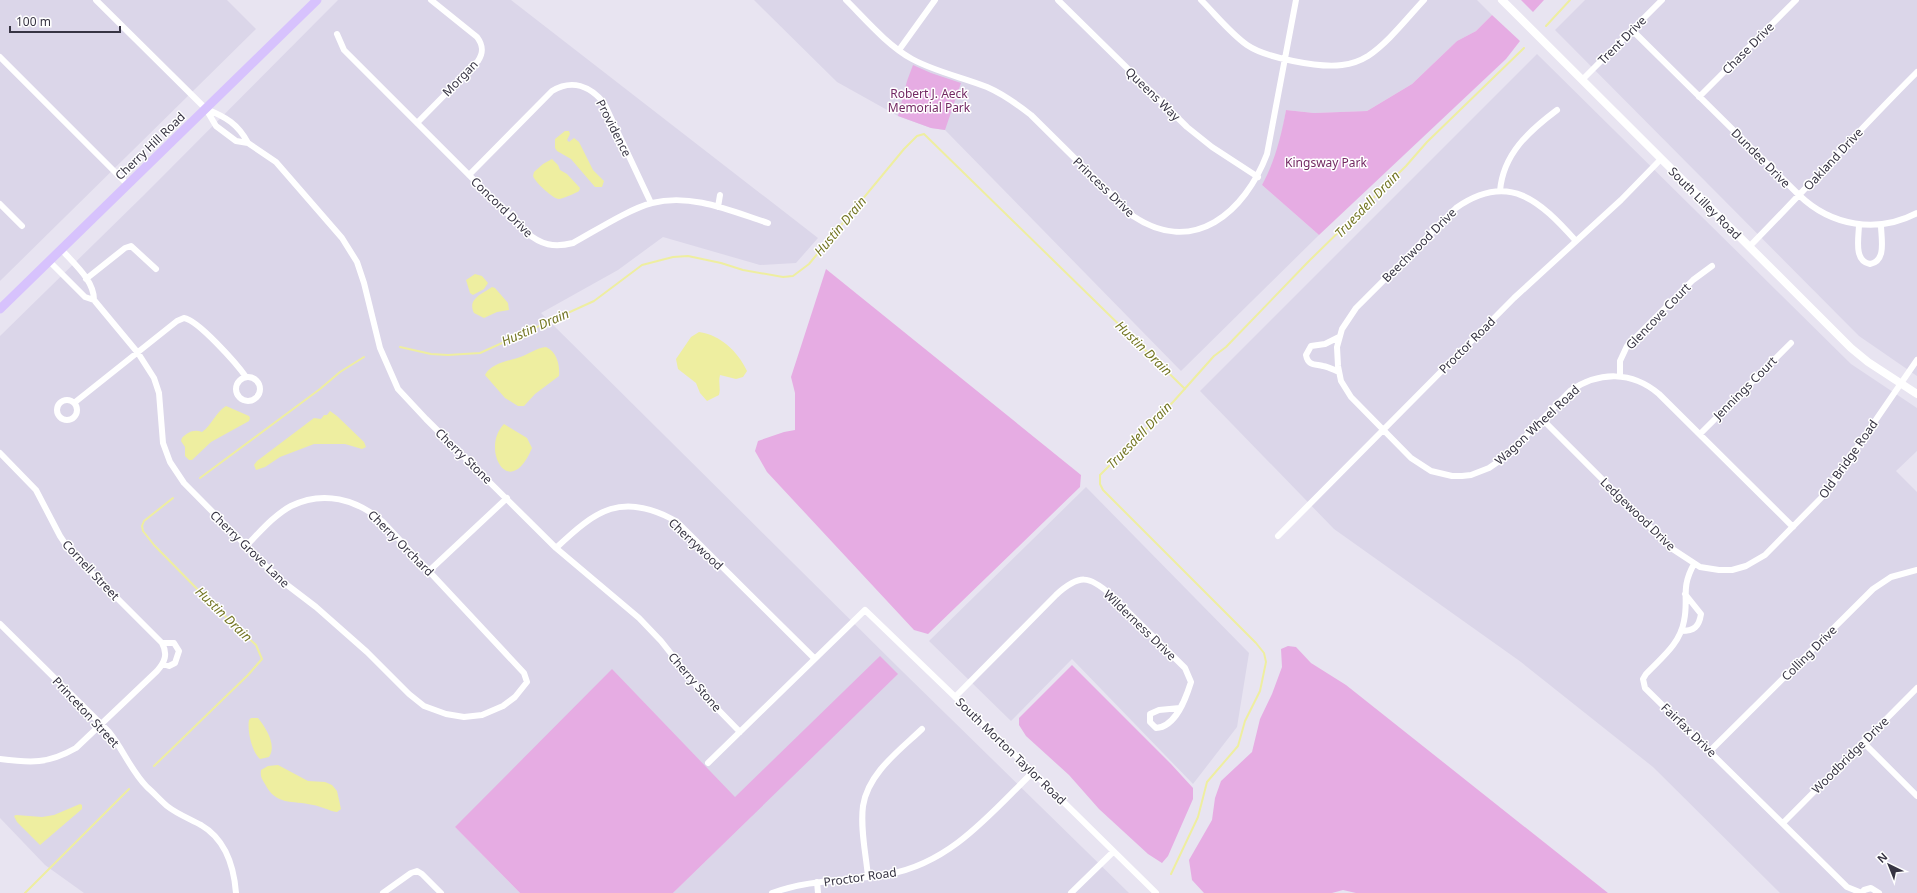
<svg xmlns="http://www.w3.org/2000/svg" width="1917" height="893" font-family="'Noto Sans',sans-serif">
<rect width="100%" height="100%" fill="#e8e4f1"/>
<path fill="#dbd6e9" d="M0,0H227L256,29L0,281Z
M338,0H511L818,238L796,263L760,265L663,237L618,270L541,313L902,671L1129,893H673L752,816L455,827L520,893H84L45,865L0,818V336L144,195Z
M754,0H1477L1492,15L1476,31L1457,41L1412,84L1367,111L1314,113L1286,110L1280,145L1273,166L1262,185L1319,235L1181,371L945,130L931,128L898,116L837,82Z
M1585,0H1917V376L1859,336L1555,30Z
M1537,54L1851,364L1917,408V451L1896,471L1917,492V893H1780L1653,767L1521,662L1334,529L1200,391Z
M1086,487L1249,653L1237,727L1193,784L1072,659L1011,721L929,641Z"/>
<path fill="#e6ace3" d="M1521,0H1544L1533,12Z
M1492,15L1520,41L1506,59L1319,235L1262,185C1275,161 1281,137 1286,110L1314,113L1367,111L1412,84L1457,41L1476,31Z
M913,65L931,73L961,83L945,130L931,128L898,116L907,81Z
M826,269L1081,475L1080,487L928,634L914,630L767,472L755,451L758,441L784,432L795,430V393L791,377Z
M1288,646L1296,647L1311,663L1346,685L1608,893H1356L1343,890L1332,893H1204L1192,880L1189,860L1212,820L1215,798L1221,781L1252,752L1260,719L1272,694L1282,667L1281,649Z
M880,656L898,674L673,893H520L455,827L612,669L735,797Z
M1072,665L1171,764L1193,788V799L1168,856L1162,863L1148,854L1099,809L1069,775L1026,736L1019,725V718Z"/>
<path fill="#eeeea0" d="M565,131H569L570,134L567,140L569,142L574,138L579,142L593,170L604,181L602,187H595L571,159L557,151L555,148V139Z
M552,159L558,165L560,170L567,174L580,188L579,191C576,193 562,199 559,199C553,199 535,182 533,176L534,172L543,164Z
M475,274L482,276L488,283L484,289L473,295L470,293L466,280Z
M492,287L495,288L508,303L509,310L497,312L484,318L474,313C467,299 482,294 492,287Z
M699,332C721,335 738,352 747,371L743,377L736,379L720,375C718,383 721,388 719,395L707,401L700,393L696,383L678,369L676,359L691,337Z
M546,347C557,352 560,365 559,376L535,394L524,406H518L505,398L485,375C492,362 511,361 523,356C532,352 537,348 546,347Z
M226,406L249,416L250,418L249,421L211,442L192,460H189L185,456V447L181,441L182,438C188,432 194,429 202,432C212,425 215,413 226,406Z
M330,411L337,416L364,442L366,447L362,449L345,444H314L280,457L265,467L256,470L254,465L257,461L314,418L321,419L324,415H327Z
M504,424L527,438L532,448C509,503 480,448 504,424Z
M251,718H258C266,728 277,745 269,757L260,759C252,752 247,731 249,720Z
M278,765L308,781L325,782L332,785L337,791L341,809L337,812C329,811 321,806 313,805C292,800 276,806 265,784C262,779 260,777 261,770L268,766Z
M80,804L82,805V809L40,845L17,822L14,816L16,815L42,817L54,815Z"/>
<g fill="none" stroke-linecap="round" stroke-linejoin="round">
<path stroke="#eeeea0" stroke-width="2" d="M1546,26L1570,0
M400,347L431,354L448,355L480,353L594,301L642,265L673,257L688,256L721,263L743,270L783,277L793,276L809,264L904,149L917,136L924,134L1185,389
M200,478L320,389L340,372L364,357
M154,766L248,675L262,659L256,645L206,598L154,545L143,531L142,526L144,521L173,498
M1171,874L1198,817L1207,782L1238,746L1245,721L1260,691L1266,662L1264,653L1256,643L1103,490L1100,484V475L1173,402L1214,356L1226,347L1308,262L1406,166L1427,142L1524,48
M25,893L129,789"/>
<path stroke="#fff" stroke-width="6" d="M96,0L206,109L216,126L236,141L248,143L276,162L342,238L357,262L364,283L380,348L398,389L426,419L556,548L639,618L661,641L703,694L740,732
M846,0C866,20 887,45 912,59C936,72 962,77 987,87C1003,94 1017,104 1031,115L1133,216C1194,257 1245,212 1267,154L1296,0
M1058,0L1187,127L1212,147L1258,177
M1201,0C1216,15 1230,33 1247,45C1266,58 1319,68 1342,65C1351,64 1360,61 1368,56C1389,42 1407,18 1424,0
M1632,30L1799,195C1831,226 1877,234 1917,213
M337,34L344,50L526,232C541,245 554,248 573,243C595,231 629,209 652,203C692,193 731,211 768,223
M899,50L935,0
M0,57L128,185
M1582,80L1662,0
M1699,97L1796,0
M206,109C226,117 238,124 248,143
M417,123L478,61C484,52 483,45 477,37L431,0
M469,175L552,91C572,79 590,86 604,103L651,203
M1500,191C1503,154 1529,131 1557,110
M0,204L22,226
M718,207L720,195
M1859,224C1859,237 1853,261 1870,264C1887,261 1881,238 1881,225
M1576,241C1540,201 1509,171 1456,208L1356,308L1342,329L1337,347L1338,366L1341,381L1351,397L1411,458L1431,471L1452,476H1462L1471,475L1489,468L1505,457L1570,391C1599,371 1632,371 1659,394L1793,527
M1749,247C1806,189 1860,129 1917,72
M61,249C74,264 94,280 94,300
M49,261L85,297L94,300L138,353L154,378L159,393L163,443L170,462L184,483L278,578L316,607L367,652L409,694L424,706L446,714L464,717L482,715L503,706L515,697L527,682L524,673L383,522C357,499 323,490 291,506C274,515 259,533 245,547
M86,279L125,248L131,246L156,269
M1339,372C1334,370 1329,367 1323,366C1315,364 1308,366 1306,355L1311,346L1325,344L1339,337
M1620,376V361L1627,346L1693,280L1712,266
M236 389a12 12 0 1 1 24 0a12 12 0 1 1-24 0Z
M57 410a10 10 0 1 1 20 0a10 10 0 1 1-20 0Z
M74,403L177,321L184,318C198,320 237,364 246,377
M1542,419L1671,548L1700,567L1719,570H1732L1746,566L1765,555L1825,494L1917,360
M1700,434L1791,343
M0,453L36,490L60,536L70,551L162,643C168,654 165,662 157,671L76,748C48,764 31,763 0,759
M1278,536L1514,298L1621,200L1661,159
M556,548C596,510 622,491 676,521L815,659
M1694,564C1680,589 1689,598 1684,621C1680,644 1661,658 1646,674L1643,679L1645,688L1847,887L1862,893
M429,571L507,498
M0,624L109,732C123,749 131,771 147,787C154,793 160,800 167,806C177,814 190,819 201,825C225,839 234,867 236,893
M1681,631C1694,631 1699,627 1701,614L1685,594
M162,643H174L179,651L175,663L169,666L163,664
M955,697L1056,595C1079,574 1089,575 1111,595L1185,668L1191,682C1186,698 1176,727 1156,728L1150,722V714L1159,710L1180,708
M1863,742L1917,796
M1710,751L1873,589L1891,577L1917,570
M708,763L865,610L1033,772L1156,893
M1783,823L1917,688
M868,877C866,854 860,829 863,806C868,773 900,750 922,729
M817,882L818,893
M383,893L411,873L417,871L422,874L441,893
M772,893C810,879 850,881 889,874C951,863 991,813 1033,772
M1071,893L1113,852
M1862,893L1864,890L1871,888L1879,893"/>
<path stroke="#fff" stroke-width="8" d="M1502,0L1851,348L1868,362L1917,394"/>
<path stroke="#d7c2fd" stroke-width="9" d="M0,309L317,0"/>
</g>
<g text-anchor="middle" dominant-baseline="central" stroke-width="3" stroke-linejoin="round" paint-order="stroke">
<g font-size="12" fill="#373443" stroke="#fff">
<text transform="translate(1622 40) rotate(-45)">Trent Drive</text>
<text transform="translate(1748 48) rotate(-45)">Chase Drive</text>
<text transform="translate(460 78) rotate(-46)">Morgan</text>
<text transform="translate(1153 94) rotate(44)">Queens Way</text>
<text transform="translate(614 128) rotate(63)">Providence</text>
<text transform="translate(150 146) rotate(-44)">Cherry Hill Road</text>
<text transform="translate(1761 158) rotate(45)">Dundee Drive</text>
<text transform="translate(1833 159) rotate(-47)">Oakland Drive</text>
<text transform="translate(1104 187) rotate(44)">Princess Drive</text>
<text transform="translate(1705 203) rotate(45)">South Lilley Road</text>
<text transform="translate(502 207) rotate(44)">Concord Drive</text>
<text transform="translate(1419 245) rotate(-45)">Beechwood Drive</text>
<text transform="translate(1658 316) rotate(-46)">Glencove Court</text>
<text transform="translate(1467 345) rotate(-45)">Proctor Road</text>
<text transform="translate(1745 388) rotate(-45)">Jennings Court</text>
<text transform="translate(1537 425) rotate(-43)">Wagon Wheel Road</text>
<text transform="translate(464 456) rotate(44)">Cherry Stone</text>
<text transform="translate(1848 459) rotate(-55)">Old Bridge Road</text>
<text transform="translate(1638 514) rotate(44)">Ledgewood Drive</text>
<text transform="translate(401 543) rotate(45)">Cherry Orchard</text>
<text transform="translate(696 544) rotate(43)">Cherrywood</text>
<text transform="translate(250 549) rotate(44)">Cherry Grove Lane</text>
<text transform="translate(91 570) rotate(47)">Cornell Street</text>
<text transform="translate(1140 625) rotate(44)">Wilderness Drive</text>
<text transform="translate(1809 653) rotate(-45)">Colling Drive</text>
<text transform="translate(695 682) rotate(49)">Cherry Stone</text>
<text transform="translate(86 712) rotate(47)">Princeton Street</text>
<text transform="translate(1689 730) rotate(44)">Fairfax Drive</text>
<text transform="translate(1011 751) rotate(44)">South Morton Taylor Road</text>
<text transform="translate(1850 755) rotate(-45)">Woodbridge Drive</text>
<text transform="translate(860 877) rotate(-8)">Proctor Road</text>
</g>
<g font-size="12" fill="#732963" stroke="#fff">
<text x="929" y="93">Robert J. Aeck<tspan x="929" dy="14">Memorial Park</tspan></text>
<text x="1326" y="162">Kingsway Park</text>
</g>
<g font-size="13" font-style="italic" fill="#747625" stroke="#fff">
<text transform="translate(1367 204) rotate(-46)">Truesdell Drain</text>
<text transform="translate(840 226) rotate(-50)">Hustin Drain</text>
<text transform="translate(535 327) rotate(-24)">Hustin Drain</text>
<text transform="translate(1144 348) rotate(44)">Hustin Drain</text>
<text transform="translate(1139 435) rotate(-46)">Truesdell Drain</text>
<text transform="translate(224 614) rotate(44)">Hustin Drain</text>
</g>
</g>
<g transform="translate(1889 865) rotate(317)" stroke="#ffffff" stroke-width="3" paint-order="stroke">
<path d="M0-3L7 15L0 10L-7 15Z" fill="#373443"/>
<text y="-6" font-size="11" font-weight="bold" text-anchor="middle" fill="#373443">N</text>
</g>
<path d="M10 26v6h110v-6" fill="none" stroke="#373443" stroke-width="2"/>
<text x="16" y="26" font-size="12" fill="#373443" stroke="#ffffff" stroke-width="3" paint-order="stroke">100 m</text>
</svg>
